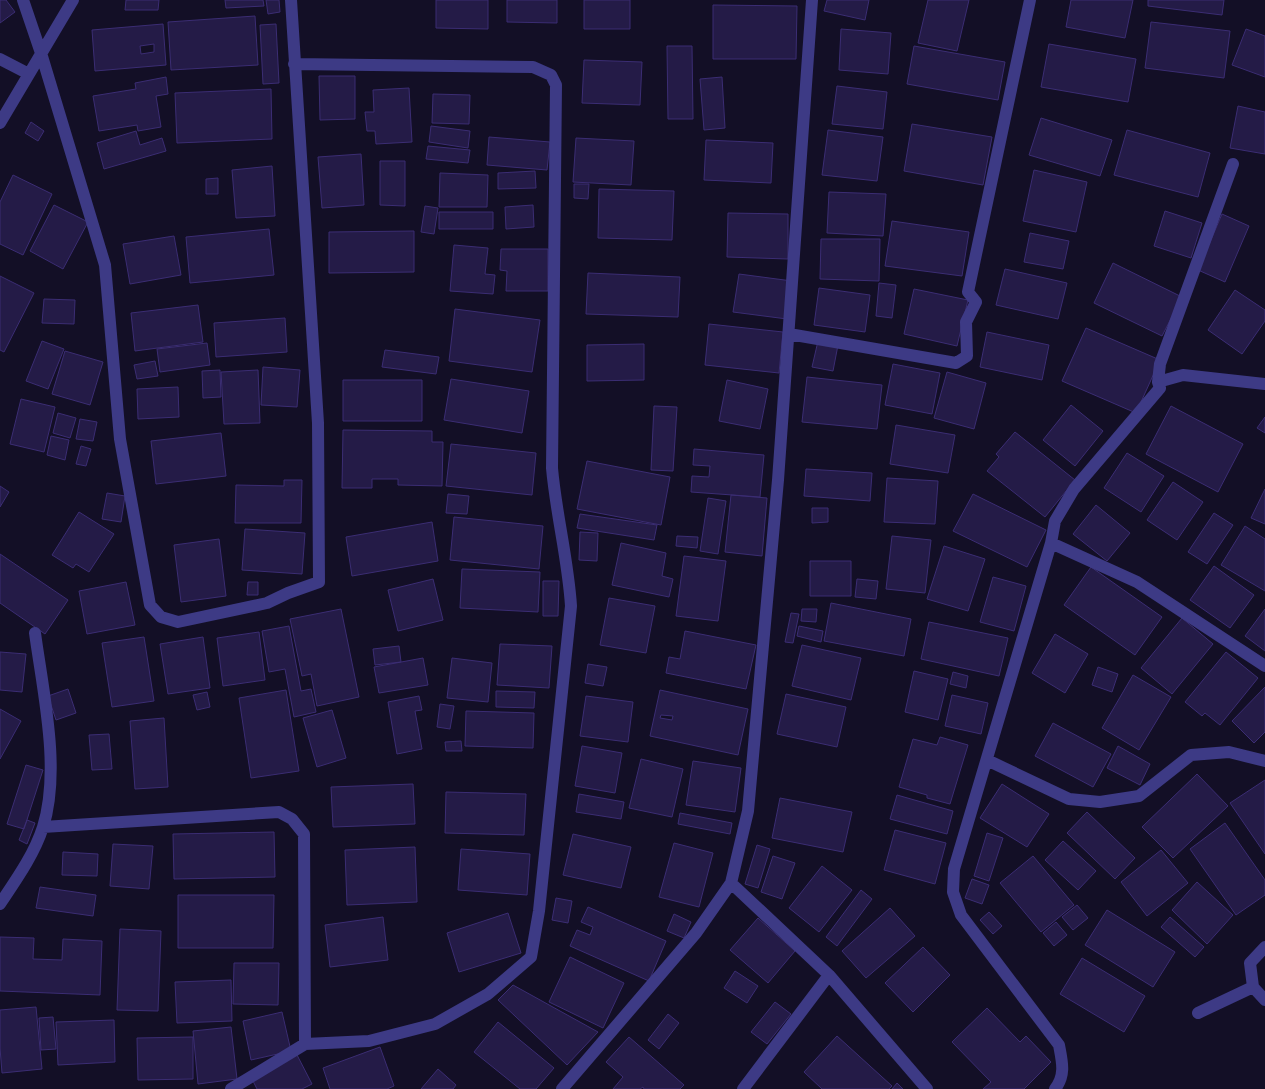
<svg xmlns="http://www.w3.org/2000/svg" width="1265" height="1089" font-family="Commissioner,sans-serif">
<rect width="100%" height="100%" fill="#130f26"/>
<path fill="#241b47" stroke="#3b2d73" fill-rule="evenodd" d="M0,0H6L15,12L0,23Z
M126,0H159L158,10H125Z
M225,0H263L264,6L226,8Z
M266,0H279L280,12L268,14Z
M436,0H488V29L436,28Z
M507,0H557V23L507,22Z
M584,0H630V29H584Z
M827,0H869L865,20L824,11Z
M928,0H969L957,51L918,43Z
M1071,0H1133L1125,38L1066,27Z
M1148,0H1224L1222,15L1148,6Z
M713,5L797,6L796,59H713Z
M255,16L258,65L171,70L168,22Z
M1151,22L1230,31L1224,78L1145,68Z
M163,24L166,65L95,71L92,30ZM154,44V52L141,54L140,46Z
M276,24L279,83L263,84L260,25Z
M841,29L891,33L888,74L839,70Z
M1246,29L1265,36V77L1232,65Z
M1049,44L1136,59L1128,102L1041,87Z
M667,46H692L693,119H668Z
M914,46L1005,62L998,100L907,84Z
M584,60L642,62L640,105L582,103Z
M319,76H355V119L320,120Z
M166,77L168,94L156,96L161,127L138,131L137,125L99,131L93,96L136,89L135,83Z
M722,77L725,128L704,130L700,79Z
M837,86L887,92L883,129L832,124Z
M409,88L412,142L376,144L375,131H367L365,112H374L373,90Z
M271,89L272,139L177,143L175,93Z
M433,94L470,95L469,124L432,123Z
M1238,106L1265,112V154L1230,148Z
M1041,118L1112,140L1100,176L1029,155Z
M31,122L44,131L38,141L25,133Z
M912,124L992,137L983,185L904,171Z
M431,126L470,131L468,148L429,142Z
M828,130L883,137L877,181L822,175Z
M1127,130L1210,153L1198,197L1114,175Z
M136,131L140,145L162,138L166,151L104,169L97,143Z
M489,137L550,142L547,170L487,165Z
M576,138L634,141L631,185L573,182Z
M706,140L773,143L771,183L704,180Z
M428,146L470,150L468,163L426,159Z
M361,154L364,205L322,208L318,157Z
M380,161H405V206L380,205Z
M272,166L275,216L236,218L232,170Z
M1034,170L1087,182L1076,232L1023,221Z
M535,171L536,188L498,189V173Z
M440,173L488,175L487,207H439Z
M13,175L52,194L23,255L0,244V202Z
M218,178V194H206V179Z
M574,184H589L588,199L574,198Z
M599,189L674,191L672,240L598,238Z
M829,192L886,194L883,236L827,233Z
M54,205L88,222L63,269L30,251Z
M533,205L534,227L506,229L505,207Z
M425,206L438,208L434,234L421,232Z
M1165,211L1202,223L1191,258L1154,246Z
M439,212H493V229H439Z
M728,213L788,214V259L727,257Z
M1222,214L1249,226L1225,282L1198,270Z
M892,221L969,232L962,276L885,266Z
M269,229L274,275L190,283L186,237Z
M414,231V272L329,273V232Z
M1030,233L1069,241L1063,269L1024,262Z
M174,236L181,275L130,284L123,244Z
M821,239H880L879,281L820,279Z
M454,245L488,248L485,274L495,275L493,294L450,291Z
M501,249H548V291H506L507,271L500,270Z
M1113,263L1182,297L1162,336L1094,303Z
M1005,269L1067,283L1058,319L996,305Z
M588,273L680,277L678,317L586,314Z
M739,274L792,281L787,319L733,312Z
M0,276L34,293L4,352L0,350Z
M879,283L896,285L892,318L876,316Z
M819,288L870,295L865,332L814,325Z
M914,289L968,300L957,346L904,334Z
M1235,290L1265,310V321L1242,354L1208,330Z
M44,299L75,300L74,324L42,323Z
M198,305L203,342L135,351L131,313Z
M455,309L540,320L532,372L449,361Z
M285,318L287,352L216,357L214,323Z
M709,324L783,332L779,373L705,365Z
M1086,328L1160,360L1136,413L1062,381Z
M987,332L1049,345L1042,380L980,367Z
M42,341L64,349L48,389L26,381Z
M818,341L838,345L833,371L812,367Z
M207,343L210,365L160,372L157,349Z
M644,344V380L587,381V345Z
M385,350L439,357L436,374L382,367Z
M65,351L103,362L90,405L52,394Z
M155,361L158,376L137,379L134,365Z
M893,364L940,373L932,414L885,405Z
M263,367L300,370L297,407L261,405Z
M220,370L221,397L203,398L202,371Z
M258,370L260,423L224,424L221,372Z
M947,372L986,383L974,429L934,418Z
M807,377L882,385L877,429L802,422Z
M451,379L529,391L522,433L444,420Z
M343,380H422V421H343Z
M727,380L768,389L760,429L719,421Z
M178,387L179,417L138,419L137,389Z
M21,399L55,407L44,452L10,444Z
M1071,405L1103,431L1075,466L1043,440Z
M654,406L677,407L673,471L651,470Z
M1171,406L1243,444L1218,492L1146,454Z
M58,413L76,418L70,438L53,433Z
M1265,417V433L1257,428Z
M80,419L97,422L93,441L76,439Z
M896,425L955,435L948,473L890,464Z
M343,430L432,431V442H443L442,486L398,485V479H372V488H342Z
M1015,432L1075,480L1045,517L987,471L999,457L996,454Z
M221,433L226,476L156,484L151,441Z
M51,436L69,440L65,460L47,455Z
M451,444L536,453L532,495L446,486Z
M81,446L91,449L86,466L76,464Z
M694,449L764,455L760,497L691,492L692,476L709,477L710,466L693,465Z
M1127,453L1164,476L1141,512L1104,488Z
M587,461L670,477L661,525L577,509Z
M806,469L872,473L870,501L804,496Z
M887,478L938,481L935,524L884,522Z
M284,480H302L301,523H235L236,485L284,486Z
M1173,482L1203,502L1177,540L1147,520Z
M0,486L9,492L0,507Z
M1265,489V524L1251,518Z
M107,493L125,496L121,522L102,519Z
M448,494L469,496L467,514L446,513Z
M973,494L1046,530L1027,567L953,531Z
M731,495L767,498L762,556L725,552Z
M708,498L726,501L718,554L700,551Z
M1096,505L1130,533L1107,561L1073,534Z
M812,508H828V522L812,523Z
M79,512L114,534L89,572L76,564L73,568L52,555Z
M1214,513L1233,525L1207,564L1188,552Z
M580,514L657,525L654,540L577,528Z
M454,517L543,526L539,569L450,560Z
M432,522L438,561L352,576L346,537Z
M1245,526L1265,539V591L1221,565Z
M245,529L305,533L302,574L242,570Z
M580,532L598,533L597,561L579,560Z
M677,536L698,537L697,548L676,546Z
M892,536L931,540L925,593L886,589Z
M219,539L226,596L181,602L174,545Z
M621,543L666,553L662,576L673,579L669,597L612,585Z
M944,546L985,559L968,611L927,599Z
M0,554L68,600L45,634L0,603Z
M684,556L726,561L718,621L676,616Z
M810,561H851V596H810Z
M1214,566L1254,595L1230,628L1190,600Z
M1091,567L1162,617L1135,655L1064,605Z
M462,569L540,572L538,612L460,608Z
M993,577L1026,586L1014,631L980,622Z
M433,579L443,620L398,631L388,590Z
M857,579L878,581L876,599L855,597Z
M543,581H559L558,616H543Z
M126,582L135,625L87,634L79,591Z
M248,582H258V595H247Z
M609,598L655,606L646,653L600,645Z
M831,603L911,619L904,656L824,641Z
M341,609L359,697L317,706L311,674L302,676L290,619Z
M802,609H817L816,622L801,621Z
M1265,609V651L1245,636Z
M791,613L799,614L793,643L785,642Z
M1182,618L1213,644L1172,694L1141,668Z
M929,622L1008,638L999,676L921,659Z
M289,626L301,691L311,689L316,712L294,717L285,669L269,672L262,631Z
M799,626L823,631L821,642L797,636Z
M685,631L756,645L746,689L666,673L669,657L680,659Z
M259,632L265,680L223,686L217,638Z
M1055,634L1088,654L1065,693L1032,673Z
M144,637L154,701L112,707L102,643Z
M203,637L210,688L168,694L160,644Z
M500,644L552,646L549,688L497,685Z
M802,645L861,658L851,700L792,686Z
M399,646L401,662L375,665L373,649Z
M0,652L26,654L22,692L0,690Z
M1226,652L1258,678L1220,725L1205,713L1202,716L1185,702Z
M423,658L428,685L379,693L374,667Z
M452,658L492,663L488,702L447,698Z
M588,664L607,667L603,686L585,683Z
M1098,667L1118,674L1112,692L1092,685Z
M914,671L948,679L938,720L905,712Z
M953,672L968,676L966,688L950,684Z
M1133,675L1171,697L1139,750L1102,728Z
M1265,687V732L1254,743L1232,721Z
M68,689L76,713L56,720L48,696Z
M286,690L299,771L251,778L239,698Z
M660,690L748,709L738,755L650,736ZM661,715L673,716L672,720L660,718Z
M496,691L535,692L534,708L496,707Z
M207,692L210,707L197,710L193,695Z
M786,694L846,707L837,747L777,734Z
M952,695L988,703L981,734L945,726Z
M419,696L422,710L415,711L422,749L397,754L388,702Z
M586,696L633,702L628,742L580,736Z
M440,704L454,706L450,729L437,727Z
M0,709L21,721L0,759Z
M332,710L346,758L317,767L303,718Z
M466,711L534,713L533,748L465,746Z
M164,718L168,787L135,789L130,721Z
M1053,723L1111,754L1093,787L1035,756Z
M109,734L112,769L92,770L89,735Z
M940,737L968,745L950,804L927,798V795L899,787L913,739L937,745Z
M461,741L462,751H446L445,742Z
M582,746L622,753L615,793L575,786Z
M1118,746L1150,764L1140,785L1107,768Z
M641,759L683,769L672,817L629,808Z
M693,761L741,768L735,812L686,805Z
M26,765L43,770L24,829L7,824Z
M1197,774L1228,806L1173,858L1142,827Z
M1265,780V854L1230,803Z
M413,784L415,824L333,827L331,787Z
M1002,784L1049,814L1027,847L980,818Z
M446,792L526,794L524,835L445,833Z
M579,794L624,802L621,819L576,812Z
M897,795L953,811L947,834L890,819Z
M780,798L852,812L843,852L772,838Z
M1087,812L1135,858L1115,879L1067,833Z
M680,813L732,823L730,834L678,824Z
M27,820L35,823L27,844L19,840Z
M1225,823L1265,880V895L1236,915L1190,849Z
M895,830L946,843L935,884L884,870Z
M274,832L275,877L174,879L173,834Z
M987,833L1003,838L989,881L974,876Z
M573,834L631,847L621,888L563,875Z
M1063,841L1096,871L1078,890L1045,860Z
M674,843L713,853L699,907L659,897Z
M113,844L153,846L149,889L110,886Z
M757,845L770,849L758,888L745,884Z
M415,847L417,902L347,905L345,850Z
M461,849L530,854L527,895L458,890Z
M1161,850L1188,883L1147,916L1121,882Z
M63,852L98,854L97,876L62,875Z
M773,856L795,863L782,899L761,892Z
M1033,856L1074,905L1041,932L1000,883Z
M822,866L852,890L819,932L789,908Z
M972,879L989,885L982,904L965,898Z
M1197,882L1233,915L1207,944L1172,910Z
M40,887L96,895L93,916L36,908Z
M861,890L872,899L837,946L826,937Z
M178,895H274L273,948H178Z
M556,898L572,901L568,923L552,920Z
M1077,905L1088,918L1073,930L1062,917Z
M588,907L666,941L649,981L570,946L577,930L590,935L593,927L581,922Z
M890,908L915,936L866,978L842,951Z
M1107,910L1175,952L1153,987L1085,945Z
M989,912L1002,926L993,934L980,920Z
M508,913L521,953L459,972L447,933Z
M674,914L691,922L684,938L667,931Z
M383,917L388,960L330,967L325,925Z
M1170,917L1204,947L1195,957L1161,927Z
M758,918L795,951L768,983L730,950Z
M1056,922L1067,935L1054,946L1043,933Z
M120,929L161,931L158,1011L117,1010Z
M0,937L34,938L33,959L62,960L63,939L102,941L100,995L0,991Z
M923,947L950,975L913,1012L885,983Z
M570,957L624,983L603,1028L549,1002Z
M1082,958L1145,996L1124,1032L1060,994Z
M234,963H279L278,1005L233,1004Z
M735,971L758,986L747,1003L724,988Z
M231,980L232,1021L177,1023L175,982Z
M513,985L598,1032L567,1065L498,1000Z
M775,1002L791,1014L767,1044L751,1032Z
M36,1007L42,1069L2,1073L0,1048V1010Z
M987,1008L1020,1042L1026,1036L1051,1062L1024,1089H983L991,1082L952,1042Z
M282,1012L291,1051L251,1060L243,1021Z
M668,1014L679,1023L659,1049L648,1040Z
M53,1017L56,1049L41,1050L39,1018Z
M114,1020L115,1062L58,1065L56,1022Z
M498,1022L554,1068L536,1089H520L474,1052Z
M231,1027L237,1079L198,1084L193,1031Z
M837,1036L892,1086L889,1089H822L804,1072Z
M193,1037V1079L138,1080L137,1038Z
M629,1037L684,1085L680,1089H644L643,1087L640,1089H613L623,1077L606,1062Z
M380,1047L394,1086L387,1089H330L323,1068Z
M296,1053L312,1084L302,1089H257L251,1077Z
M438,1069L456,1085L453,1089H421Z
M897,1083L903,1089H892Z"/>
<g fill="none" stroke-linecap="round" stroke-linejoin="round">
<path stroke="#3d3a85" stroke-width="12" d="M23,0L41,53L105,265L120,439L150,605L161,617L178,622L267,603L288,593L319,582L318,423L291,0
M0,59L29,74
M0,123L73,0
M789,334L956,363L967,356L966,322L976,302L968,292L1030,0
M1158,382L1160,364L1233,164
M1051,543L1137,582L1265,666
M987,760L1069,799L1100,802L1139,796L1191,755L1229,752L1265,761
M43,827L279,812L292,819L304,834L305,1044
M731,883L829,975L927,1089
M0,904C16,880 34,855 43,827C61,770 43,692 35,633
M1265,947L1250,963L1253,987L1265,1000
M1198,1013L1253,987
M231,1089L305,1044L369,1041L435,1024L488,994L531,957L539,911L571,606C568,559 556,514 552,468L556,85L551,75L533,67L294,64
M562,1089L696,933L731,883L748,811L778,480L812,0
M743,1089L829,975
M1055,1089C1066,1075 1062,1061 1059,1045L961,915L953,892L954,869L1051,543L1055,521L1074,489L1160,388L1158,382L1183,375L1265,384"/>
</g>
</svg>
